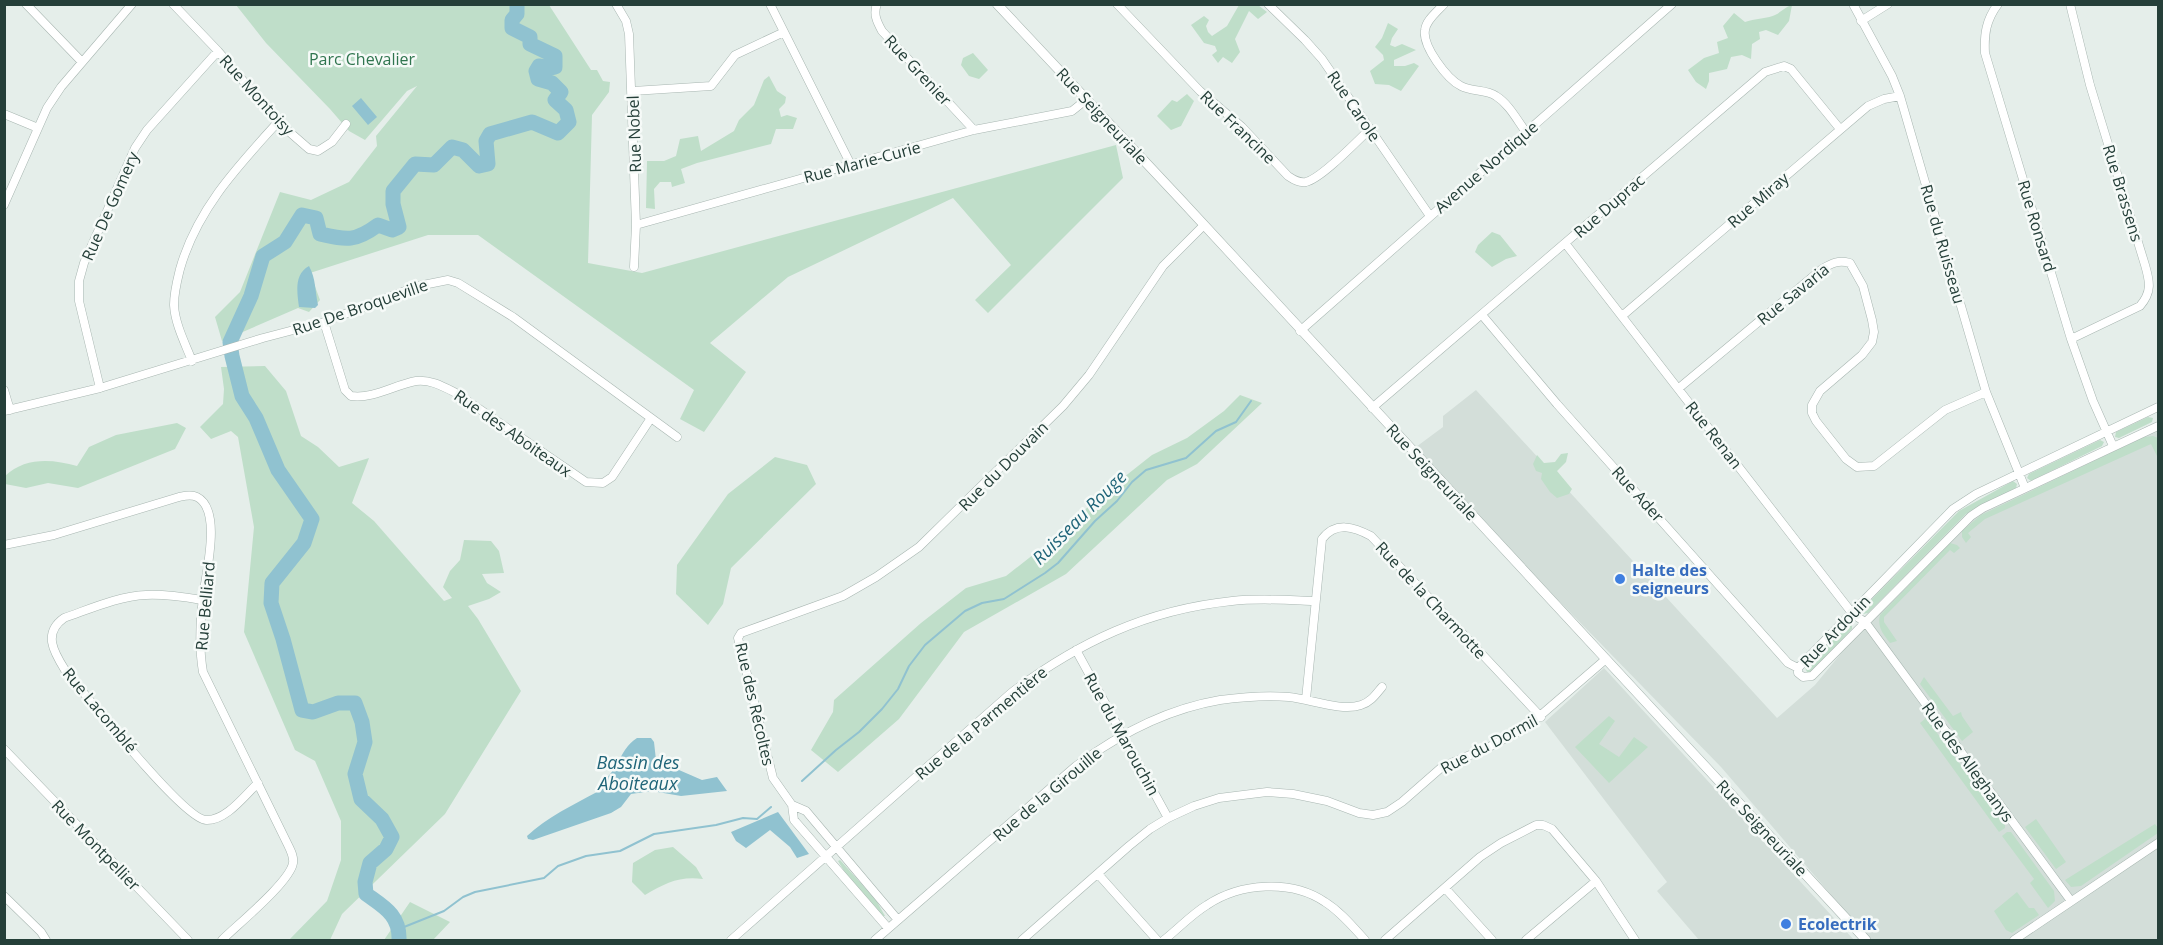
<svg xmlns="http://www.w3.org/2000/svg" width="2163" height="945" font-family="'Open Sans',sans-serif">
<rect width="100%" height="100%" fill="#e5eeea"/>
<path fill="#d3ded9" d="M1476,390L1777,718L1815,685L1866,623L1971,516L2158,426V940H1870L1721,767L1412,450L1443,427V416Z
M1604,668L1854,940H1699L1657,891L1667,882L1545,722Z"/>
<path fill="#bfdec9" d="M236,5H549L591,70H597L603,81L610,82L609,92L592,115L588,263L642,273L1116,145L1123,178L988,313L975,300L1011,265L953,198L788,277L710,343L746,372L704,432L680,419L694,390L478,235H428L310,273L320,300L309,312L298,308L222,341L215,317L240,292L280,192L311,200L349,182L377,146L376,136L417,86L407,91L365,140L349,131L330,109L266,43Z
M1239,5H1258L1267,12L1258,19L1249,11L1235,39L1240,52L1232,63L1223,57L1218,63L1212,55L1217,51L1215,46L1204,43L1191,25L1204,16L1209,20L1206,26L1208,32L1212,36L1227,26Z
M1792,5L1789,21L1778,35L1766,30L1759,32L1760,39L1752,44L1751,59L1742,55L1731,57L1727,69L1709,73V81L1706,89L1696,82L1688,70L1704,58L1719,53L1717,42L1728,38L1723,26L1734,13L1745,22C1753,19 1770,18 1775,15C1781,12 1785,7 1792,5Z
M1388,23L1398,29L1392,38L1390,45L1395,47L1402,44L1416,50L1394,60V66H1405L1414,63L1419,66L1401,91L1389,85L1375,84L1370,71L1384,60L1383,55L1375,47L1382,38Z
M973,53L988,70L979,79L969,76L961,65L963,58Z
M769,76L777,91L786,97L785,103L779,109L781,117L787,115L797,118L793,129H776L771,144L697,163L681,169L685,183L672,187L671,182H660L654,189L655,209L646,208L647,161H664L676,156L680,139L698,136L701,151L734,131L739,120L754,105L764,80Z
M1187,94L1194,101L1181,126L1171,130L1157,116L1172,100L1177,102Z
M1492,232L1500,235L1517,256L1506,259L1492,267L1475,252L1478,245Z
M265,366L286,391L301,436L318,447L339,467L369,458L352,503L374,521L444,601L452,598L443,587L450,571L460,560L464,540L491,541L499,551L504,573L482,574L487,583L501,592L489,599L468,606L478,619L521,691L445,814L342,914L330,940H289L327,901L341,860V821L315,761L295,750L244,632L254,527L238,437L231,431L211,439L200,427L223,404L224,389L221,367Z
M1240,395L1262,403L1197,464L1167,480L1066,574L964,632L899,719L838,772L811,750L833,712L834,700L921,623L966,588L1006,576L1062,532L1095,500L1152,455L1187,438L1224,411Z
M2148,417L2153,418L2152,422L2119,438L2115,437L2116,432Z
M177,423L186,428L175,449L78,488L48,483L26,488L5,484V476C25,457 52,459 77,466L89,447L116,435Z
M2153,436L2158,438V458L2151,444L1985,519L1968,533L1971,537L1966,543L1962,537V531L1981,515L2144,437Z
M2100,440L2104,442L2102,446L2031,481L2027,478L2029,474Z
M1568,453L1566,462L1557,471L1572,489L1569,494L1557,498L1550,492L1541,479L1542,473L1536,471L1533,464L1537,455L1544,463L1555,462L1561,454Z
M775,457L807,465L816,484L731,568L723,604L708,625L676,594L677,565L728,494Z
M2013,481L2017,484L2016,488L1966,514L1868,613L1863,614V608L1959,511Z
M1950,543L1957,545L1960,548L1954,553L1950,550L1884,617V622L1897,641L1890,643C1883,634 1877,627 1880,615Z
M1848,624H1852V629L1811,672H1807L1805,668L1807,665Z
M1924,677L1953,716L1961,712L1962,716L1973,732L1962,741L1920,684Z
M1609,716L1615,721L1599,744L1619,757L1634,737L1648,747L1609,783L1575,747Z
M1926,718L2005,825V828L1999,832L1920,723Z
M2036,819L2066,862L2056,869L2025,827Z
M2155,824L2158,828V833L2081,886L2071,887L2065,880Z
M2007,832H2011L2054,891L2055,901L2048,908L2030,883L2034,879L2002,836Z
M673,847L696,867L703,879C679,876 666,883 645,895L632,882L633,863L655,850Z
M840,860L876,900L885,916H882L847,876L838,861Z
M2017,892L2029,908H2034L2039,915L2012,933L2006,930L1994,911Z
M410,902L450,922L433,940H384Z"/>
<path fill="#90c2d0" d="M361,98L377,117L368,125L352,106Z
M309,266C316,279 315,291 318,305L315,308L299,307C297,292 294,274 309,266Z
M637,738H651L654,742L656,760L702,780L717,777L727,791L681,796L652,791L631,794L621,807L611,813L533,840L528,839L527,836C547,817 573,805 597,792C603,778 604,782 611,773C620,761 624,746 637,738Z
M778,812L809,854L797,858L790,847L770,830L746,848L736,841L731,832Z"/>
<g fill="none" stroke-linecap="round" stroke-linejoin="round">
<path stroke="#90c2d0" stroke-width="2" d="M802,781L836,750L859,732L882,709L898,689L909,666L925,645L965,611L982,603L1004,599L1045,573L1058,563L1095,521L1117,501L1132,482L1146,470L1186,458L1216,431L1236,422L1251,401
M399,929L444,911L463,897L475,892L544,878L558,866L586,856L620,851L654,834L716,825L743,818L757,819L771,807"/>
<path stroke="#90c2d0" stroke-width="15" d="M399,940C400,915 384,907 366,894L365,882L370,863L386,849L392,837L382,819L361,799L355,774L365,742L362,722L355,703H338L313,712L302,710L283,639L271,603L272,583L304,543L312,519L278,470L256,418L242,396L232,356L230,342L251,296L263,256L285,242L302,215L316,218L320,234C347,240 355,242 378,225L392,230L399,227L393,204V191L415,164L434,165L452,147L463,150L479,166L488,164L486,141L490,134L532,122L558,133L569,122L566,110L555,100L561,92L552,83L538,79L536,71L539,66L551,68L555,67V56L530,44V37L512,28V20L517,14V4"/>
<defs>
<path id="minor" d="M26,4L82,62
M173,4L218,51L278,122L309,149L318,151L332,142L346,124
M616,4L626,21L629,34L636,225L634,267
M770,4L851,165
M877,4C873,14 877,22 882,31L974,130
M1117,4L1200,91L1242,127L1288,176C1294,180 1299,183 1306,182C1322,178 1356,142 1369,130
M1268,4L1305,40L1322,59L1430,216
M1444,4C1437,12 1426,20 1425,30C1422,46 1447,79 1461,86C1472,92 1486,89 1496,96C1509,104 1517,120 1526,132
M1853,4L1892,76L1900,96L1986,392L2025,488
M1998,4C1986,20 1984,34 1985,53L2071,339L2093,401L2113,446
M2070,4L2090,85L2145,265C2150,282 2152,292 2140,306L2071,339
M1861,21L1888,4
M633,91L711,86L735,55L784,32
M4,114L38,128
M4,205L47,108L61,87L132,4
M636,225L974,130L1072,111L1087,99
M1565,243L1852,613L1866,623L2071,901
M1482,315L1557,404L1788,663L1798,668
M1622,316L1868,106L1884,99L1900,96
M324,322L345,390L351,396C374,399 394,385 416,381C430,379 444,387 456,393L586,482L603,483L612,477L651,418
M1300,331L1672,4
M192,361C185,343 175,324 174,305C174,292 177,281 180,269C197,209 238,166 278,122
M100,388L79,301V281L84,263L135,148L147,130L218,51
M1679,388L1822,269C1832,263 1838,260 1850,263L1863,286L1872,320L1874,332L1872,342L1862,355L1820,391L1812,405V413L1816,421L1846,459L1857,467L1874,466L1945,410L1986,392
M4,390L10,410
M1372,408L1765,72L1784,66L1791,69L1840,129
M4,411L100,388L263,338L324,322L418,286L448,280L458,283L513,317L677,437
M4,545L54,535L179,497C184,496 191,494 197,497C223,510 205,576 203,598C200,622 199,649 203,672L288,845C291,851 294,857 293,863C290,882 237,925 222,940
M202,600C184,597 165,594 146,595C119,596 90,609 64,618C43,633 53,651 65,670C85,694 183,819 206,820C226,821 245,795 258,783
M1076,650L1168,818
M1798,668V673L1803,677L1812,676L1971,516L1983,508L2158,426
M1798,668L1953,509L1976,494L2158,407
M1306,699L1322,539C1336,521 1354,527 1371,536L1541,717
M4,749L188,940
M792,805L806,811L898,920
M1098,874L1157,940
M1445,888L1492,940
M4,896L41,932L46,940
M888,928L794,820L792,805L773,778L738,638L741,633L843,596L876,577L919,547L1063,406L1089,375L1163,266L1204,225
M731,940L1011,693C1079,642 1146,610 1232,601C1259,598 1287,600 1314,601
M875,940L1076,766C1119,734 1167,709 1220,700C1242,697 1267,695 1289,697C1310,699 1342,712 1361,705C1371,702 1376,694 1382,687
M1022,940L1129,846L1150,829L1168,818L1194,806L1219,798L1267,792L1293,794L1327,801L1359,813L1373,815L1387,812L1402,802L1442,767L1489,747L1527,727L1606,659
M1164,940C1178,929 1192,914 1207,905C1240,883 1291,879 1325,902C1341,912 1353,927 1365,940
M1385,940L1480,857L1501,843L1536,825H1543L1552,829L1596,881L1635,940
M1526,940L1596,881
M2014,940L2158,843"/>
<path id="tertiary" d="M997,4L1181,200L1866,940"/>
</defs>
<use href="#minor" stroke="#a8b6b1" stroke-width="9"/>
<use href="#tertiary" stroke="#a8b6b1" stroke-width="10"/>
<use href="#minor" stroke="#fff" stroke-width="8"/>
<use href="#tertiary" stroke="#fff" stroke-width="9"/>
</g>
<g fill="#3f7fe0" stroke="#f6faf8" stroke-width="2">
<circle cx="1620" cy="579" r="6"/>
<circle cx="1786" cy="924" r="6"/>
</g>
<g text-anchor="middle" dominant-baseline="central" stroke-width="5" stroke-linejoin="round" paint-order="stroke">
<g font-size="16" fill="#30754f" stroke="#f6faf8">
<text x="362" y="59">Parc Chevalier</text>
</g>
<g font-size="16" fill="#253f39" stroke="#f6faf8">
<text transform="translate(918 70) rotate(47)">Rue Grenier</text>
<text transform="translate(257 95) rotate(48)">Rue Montoisy</text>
<text transform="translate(1354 106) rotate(56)">Rue Carole</text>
<text transform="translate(1102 116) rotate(47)">Rue Seigneuriale</text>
<text transform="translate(1238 127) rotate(44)">Rue Francine</text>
<text transform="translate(634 134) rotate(-92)">Rue Nobel</text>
<text transform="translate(862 162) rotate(-15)">Rue Marie-Curie</text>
<text transform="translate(1486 167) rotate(-41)">Avenue Nordique</text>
<text transform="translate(2123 193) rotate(73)">Rue Brassens</text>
<text transform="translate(1758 200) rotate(-41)">Rue Miray</text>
<text transform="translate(110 206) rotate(-66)">Rue De Gomery</text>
<text transform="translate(1609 206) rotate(-41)">Rue Duprac</text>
<text transform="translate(2037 226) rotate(73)">Rue Ronsard</text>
<text transform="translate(1943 244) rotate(74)">Rue du Ruisseau</text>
<text transform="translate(1793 294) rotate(-39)">Rue Savaria</text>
<text transform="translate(360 307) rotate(-19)">Rue De Broqueville</text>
<text transform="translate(513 433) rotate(35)">Rue des Aboiteaux</text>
<text transform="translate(1714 435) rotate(52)">Rue Renan</text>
<text transform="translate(1003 466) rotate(-45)">Rue du Douvain</text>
<text transform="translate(1432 472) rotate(47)">Rue Seigneuriale</text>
<text transform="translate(1638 494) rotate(48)">Rue Ader</text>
<text transform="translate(1431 600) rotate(47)">Rue de la Charmotte</text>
<text transform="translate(205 606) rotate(-85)">Rue Belliard</text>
<text transform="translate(1835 631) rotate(-46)">Rue Ardouin</text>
<text transform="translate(755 704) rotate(77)">Rue des Récoltes</text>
<text transform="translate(100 710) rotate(50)">Rue Lacomblé</text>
<text transform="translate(981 723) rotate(-40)">Rue de la Parmentière</text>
<text transform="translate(1122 734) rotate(61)">Rue du Marouchin</text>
<text transform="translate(1489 744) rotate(-28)">Rue du Dormil</text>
<text transform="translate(1968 762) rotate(54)">Rue des Alleghanys</text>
<text transform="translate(1047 794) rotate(-40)">Rue de la Girouille</text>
<text transform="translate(1762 828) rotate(47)">Rue Seigneuriale</text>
<text transform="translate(96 845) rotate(46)">Rue Montpellier</text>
</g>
<g font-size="16" font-weight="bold" fill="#366cbe" stroke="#f6faf8" text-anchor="start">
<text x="1632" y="570">Halte des<tspan x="1632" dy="18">seigneurs</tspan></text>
<text x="1798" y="924">Ecolectrik</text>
</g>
<g font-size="18" font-style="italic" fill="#206579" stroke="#f6faf8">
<text transform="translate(1079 517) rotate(-45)">Ruisseau Rouge</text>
<text x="638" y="762">Bassin des<tspan x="638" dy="21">Aboiteaux</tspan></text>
</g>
</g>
<rect width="2163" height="945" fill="none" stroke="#253f39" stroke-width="12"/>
</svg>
